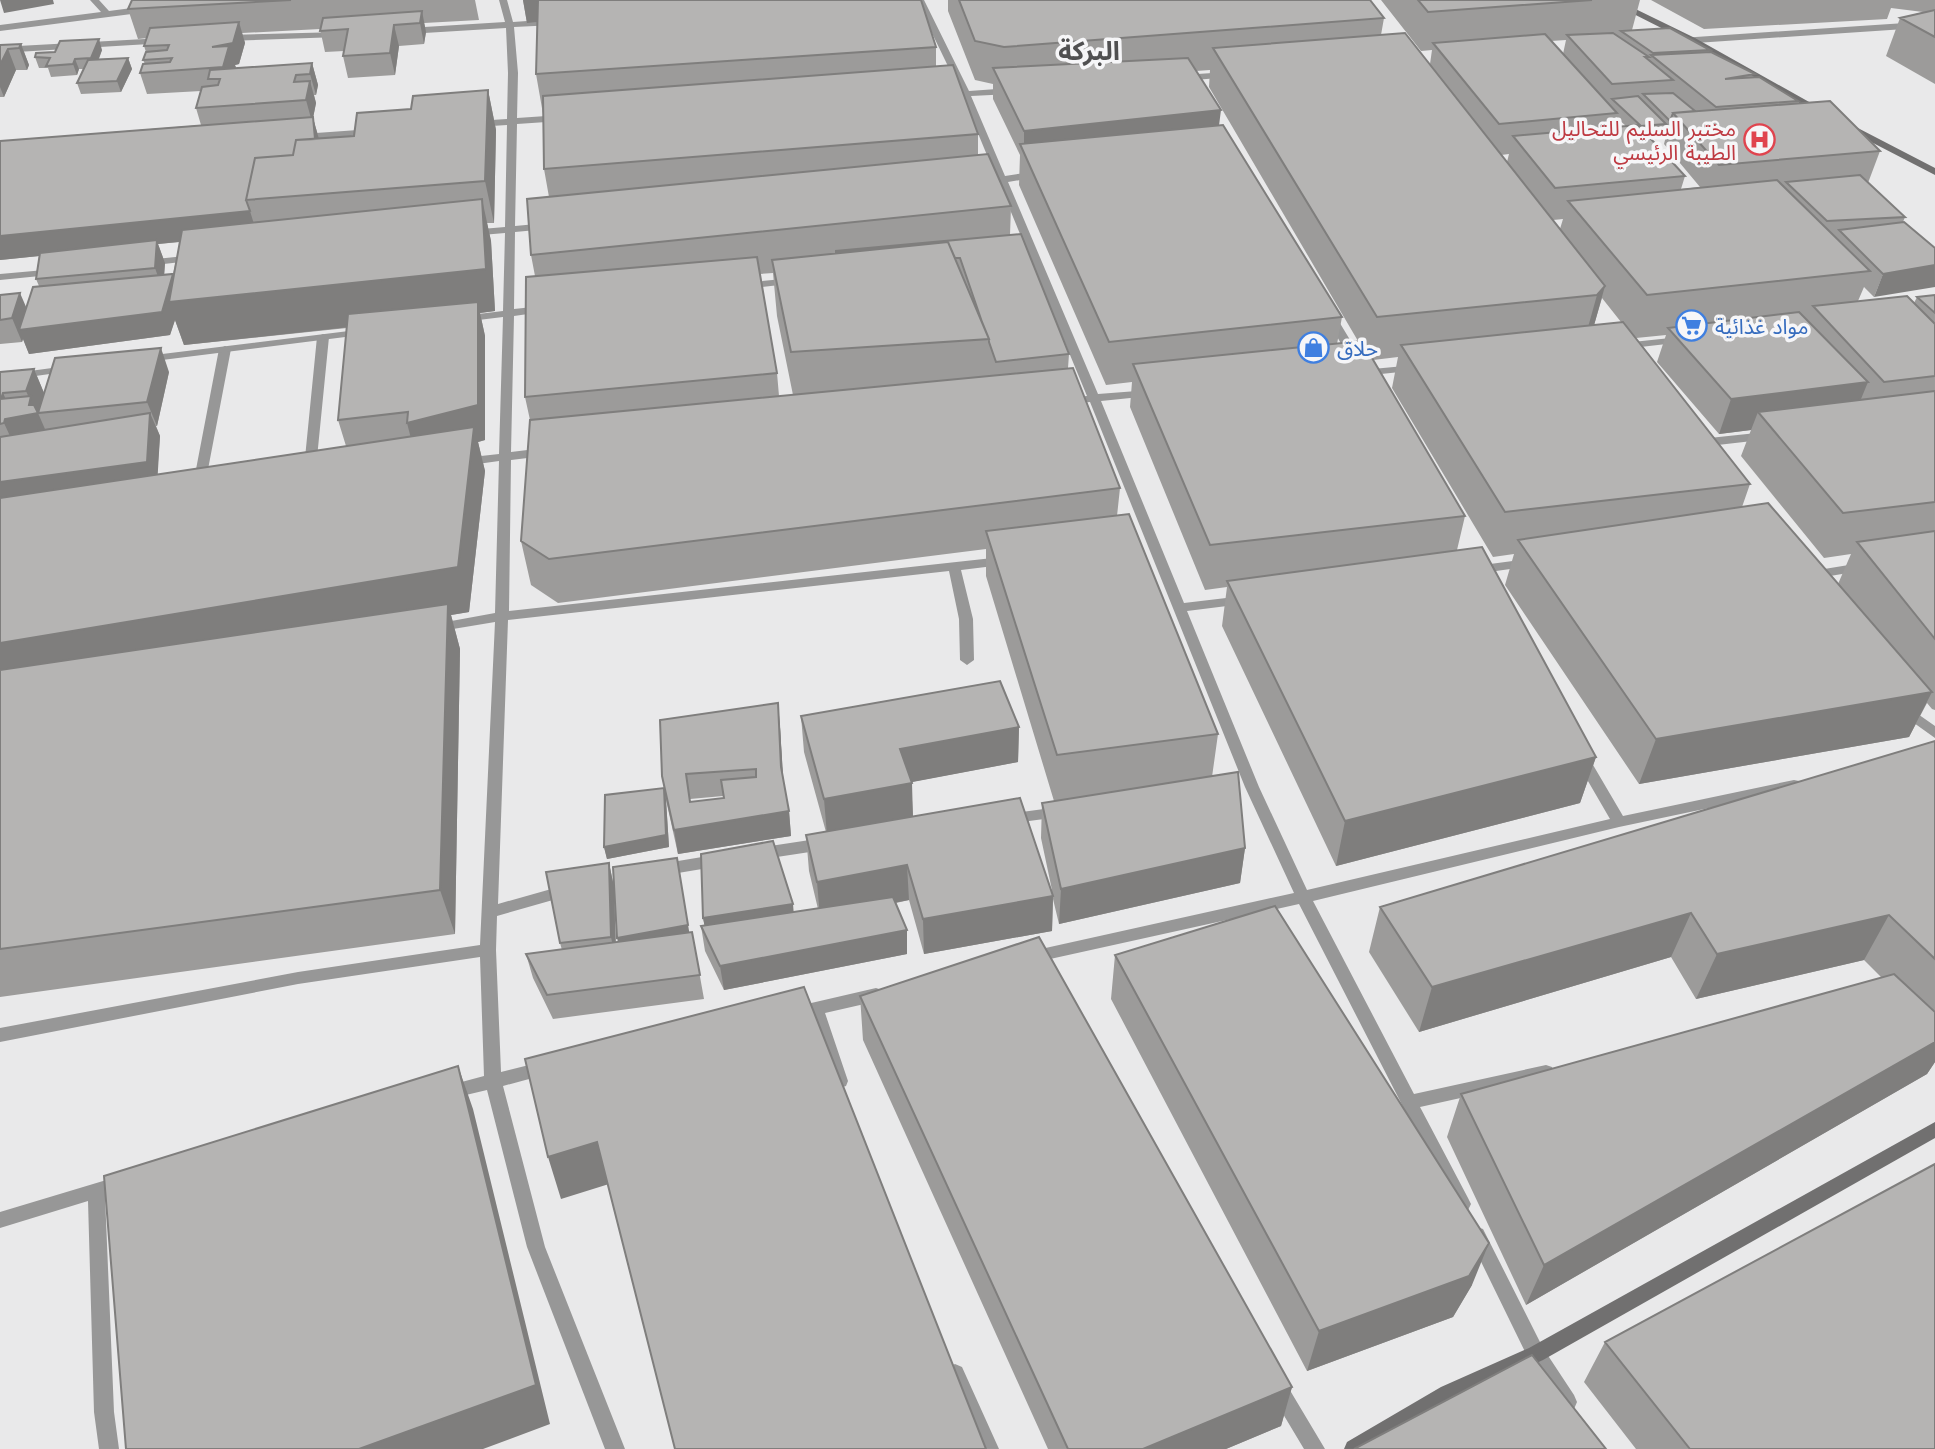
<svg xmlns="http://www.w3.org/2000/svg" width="1935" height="1449" font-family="'Work Sans','Noto Sans Arabic',sans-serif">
<rect width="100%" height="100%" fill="#e9e9ea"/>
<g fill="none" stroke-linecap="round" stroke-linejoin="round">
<path fill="#979797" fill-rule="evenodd" d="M323,334L329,337L316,468L310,472L304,468L317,337Z
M225,346L231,349L205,485L199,489L193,485L219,349Z"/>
<path fill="#979797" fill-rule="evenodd" d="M90,0H99L109,11L147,6L151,9L147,12L0,31V25L101,12Z
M499,0H507L513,22L555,19L559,22L555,25L514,27L518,73L517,118L561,115L566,118L561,121L517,124L515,226L547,223L552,226L547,229L515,232L514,309L542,306L547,309L542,312L514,316L511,452L544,448L550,452L544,456L511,460L509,611L1002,557L1008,561L1002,565L961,570L973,619L974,660L967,665L960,660L959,619L949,571L508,620L498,904L569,884L574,886L577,890L574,894L497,916L496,950L501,1072L545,1061L551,1063L553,1068L551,1073L503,1086L545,1247L625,1449H605L527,1247L487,1090L449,1099L443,1097L441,1092L443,1087L484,1076L480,957L298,984L0,1042V1028L298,972L480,945L495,622L435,632L428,628L435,624L495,613L499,461L463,466L457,462L463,458L499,454L503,317L462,322L457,319L462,316L503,311L505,233L470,236L465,233L470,230L505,227L507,125L476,127L471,124L476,121L507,119L508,73L506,28L408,34L404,31L408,28L505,22Z
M916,0H924L969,91L1011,88L1016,91L1011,94L971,96L1005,176L1038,171L1043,174L1038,177L1008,182L1098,394L1150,390L1156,393L1150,396L1101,401L1184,603L1243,596L1250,600L1243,604L1187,611L1259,787L1307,890L1610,819L1574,757L1581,752L1586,753L1623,816L1794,780L1799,781L1801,785L1799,789L1794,790L1619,827L1313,901L1414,1094L1546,1065L1552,1067L1554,1072L1552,1077L1546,1079L1420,1107L1468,1198L1471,1204L1468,1210L1462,1212L1456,1210L1299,904L1032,963L1026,961L1024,957L1026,953L1032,951L1294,893L1245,787L1090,402L1066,404L1060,401L1066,398L1087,396L999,183L992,184L987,181L996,177L963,97L944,98L939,95L944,92L960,91Z
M1935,21V27L1681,44L1677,41L1681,38Z
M341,32V36L338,37L226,41L222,38L226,35Z
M163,38L167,41L166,43L0,53V47Z
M1228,72L1231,73V77L1182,81L1177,78L1182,75Z
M372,129L377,132L375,134L302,140L297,137L302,134Z
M195,255L200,258L199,260L146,266L141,263L146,260Z
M56,269L61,272L60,274L0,280V274Z
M793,278L798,281L797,283L743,289L738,286L743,283Z
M1330,312L1335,315L1361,358L1359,360H1351L1349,358L1325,315Z
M365,329L370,332L369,334L146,362L140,359L146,356Z
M1680,337L1684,338V342L1623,349L1617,346L1623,343Z
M1415,365L1421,368L1419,370L1362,376L1356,373L1362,370Z
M67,366L73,369L71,371L0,381V375Z
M1766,432L1770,433V439L1700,447L1694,443L1700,439Z
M1527,559L1533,563L1532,566L1475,574L1469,570L1475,566Z
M1861,563L1866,564L1867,567L1866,570L1812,579L1806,575L1812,571Z
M1905,705L1935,726V738L1900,713L1898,710L1900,707Z
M1059,807L1064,808L1066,812L1064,816L1059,817L1007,824L1002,823L1000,819L1002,815L1007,814Z
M823,838L828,840L830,844L828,848L823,850L757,860L752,858L750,854L752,850L757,848Z
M720,854L725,856L728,860L725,864L720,866L660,876L655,874L652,870L655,866L660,864Z
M876,988L882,990L884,995L882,1000L825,1013L848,1081L846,1086L840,1088L834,1086L810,1017L794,1021L788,1019L786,1014L788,1009L794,1007Z
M123,1175L129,1178L132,1183L129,1188L105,1196L114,1412L119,1449H99L94,1412L88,1201L0,1228V1212Z
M1477,1227L1483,1229L1543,1348L1574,1395L1577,1402L1574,1409L1567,1411L1560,1409L1529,1360L1468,1235L1471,1229Z
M955,1364L962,1367L999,1449H979L946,1373L948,1367Z
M1278,1380L1285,1382L1325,1449H1304L1268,1389L1271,1382Z"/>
<path fill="#717070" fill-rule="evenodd" d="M1606,0H1617L1695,38L1827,112L1819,114L1689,42Z
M1846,125H1852L1935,168V175L1846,129Z
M1935,1122V1138L1543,1360L1455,1401L1373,1449H1344L1347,1442L1441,1387L1529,1348Z"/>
</g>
<path fill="#9c9b9a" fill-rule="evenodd" d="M132,0H475L479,20L424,23L426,32L424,44L399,46L395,75L348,78L343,56L344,51L325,52L320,29L242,33L245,43L239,64L235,65V68L312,63L318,85L316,95H314L316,103L313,118L319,139L354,136L411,109L488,90L496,130L494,223H487L491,241L495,311L480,313L485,336V440L478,442L485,471L469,612L451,615L460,649L455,934L0,997V372L34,369L44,393L38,412L169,372L157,426H156L160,436L157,475L346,446L338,420L347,328L184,345L175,320L170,335L29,354L23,339L22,342L0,344V295L26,308L39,286L36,279L39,256L0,260V141L201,125L196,108L201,91L147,94L140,73L145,64L143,60L146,52L144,46L147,38L138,39L128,9ZM180,242L173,274L164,275L165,263L158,244Z
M523,0H921L936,47V67L978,134V155L1011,206L1010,235L1069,354L1068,368L1120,488L1117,516L1218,734L1212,777L1245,848L1240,883L1059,924L1053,899L1052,931L924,954L909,900L896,903L907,954L724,990L705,951L701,926H705L703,918L793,912L818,909L809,871L806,835L826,832L804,752L801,716L1019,727L1018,762L911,782L913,817L1052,890L1041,838L1042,803L1054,801L986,576V549L558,603L531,585L521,541L530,420L525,397L535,276L531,255L549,197L544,169L543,114L536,74L537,22L527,23ZM773,273L777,316L793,395L779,396L777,373L760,274Z
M948,0H1370L1384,18L1381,35L1430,64L1432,50L1421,51L1381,0H1640L1632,30L1710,50L1709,52L1798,101V104L1880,151L1868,183L1905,217L1903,222H1904L1874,297L1864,287L1858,301L1914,303L1917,297L1935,295V710L1932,709L1927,703L1909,737L1639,784L1505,585L1514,554L1493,557L1392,388L1398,357L1373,360L1465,516L1457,550L1596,757L1580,803L1336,866L1222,626L1227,587L1205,590L1130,407L1132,382L1106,385L1019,185L1020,155L993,99V84L975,80L948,11ZM1566,40L1563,54L1551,41ZM1210,70L1209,87L1358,341L1337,344L1342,317L1219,125L1196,71ZM1616,117L1626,126L1613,127ZM1665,130L1667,132L1664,144L1700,187L1681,189L1685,176L1649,137L1663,136ZM1509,154L1507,162L1501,155ZM1563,219L1560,229L1553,220ZM1602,298L1621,322L1594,325ZM1666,335L1657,362L1719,434L1751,430L1741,456L1824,558L1851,554L1838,584L1742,507L1750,484L1636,338Z
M1651,0H1935V84L1886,56L1900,18L1923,12L1891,8L1887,19L1704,29Z
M21,44L29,65L27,70H16L4,97H0V45Z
M102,50L99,59L128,58L132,69L121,92L81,94L77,83L83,69H79L77,75L51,77L48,68H39L35,57Z
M780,727L783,777L789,811L791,836L678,854L666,800L669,847L607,859L604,847L664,788L662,776ZM723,796V798L690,802V799Z
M1935,741V1062L1927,1074L1526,1305L1447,1137L1461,1094L1882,978L1864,960L1696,999L1671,957L1419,1032L1369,952L1380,907Z
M609,863L614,887L616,942L692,932L704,999L553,1019L533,978L526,954L562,950L560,943Z
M1115,955L1472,1285L1453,1317L1307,1371L1111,999Z
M860,996L1292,1387L1281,1426L1226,1449H1048L863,1040Z
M1605,1342L1935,1449H1636L1584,1382Z"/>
<path fill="#7f7e7d" d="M0,0H53L54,4L4,13Z
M523,0H750L527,23Z
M422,11L426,32L424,44L420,23Z
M239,22L245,43L239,64L235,65L236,67L230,89L223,67L212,47Z
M394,25L399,46L395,75L390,53Z
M99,39L102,50L95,68L91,58Z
M21,44L29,65L27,70L19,48Z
M8,49L16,70L4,97L0,87V65Z
M128,58L132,69L121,92L117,81Z
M75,59L79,69L77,75L73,64Z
M312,63L318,85L316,95L310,74Z
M310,81L316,103L313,118L319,139L307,181L305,196L298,174L312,122L306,100Z
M488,90L496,130L494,223L485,181Z
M1221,110L1217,141L1024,151V131Z
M482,199L491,241L495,311L480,313L485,336V440L478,442L485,471L469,612L451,615L460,649L455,934L440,890L0,692V643L416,458L407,423L478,313L184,345L175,320L170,335L29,354L23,339L22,342L12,318L20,293L30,316L173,274Z
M250,211L257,234L158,244L165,263L163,291L155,268L157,244L0,260V236Z
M1935,265V287L1874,297L1883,274Z
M1605,286L1593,329L1585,338L1597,295Z
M161,348L169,372L157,426L147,402Z
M34,369L44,393L38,413L48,436L15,447L4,423L5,419L1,399L3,393L14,417L29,405L30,400L26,391Z
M1868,382L1854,416L1758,412L1751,430L1719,434L1731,399Z
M150,413L160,436L157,486L0,506V482Z
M1932,692L1909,737L1639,784L1656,739Z
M778,703L780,727L784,791L781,767Z
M1019,727L1018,762L902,784L900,749Z
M1596,757L1580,803L1336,866L1345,821Z
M912,783L913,819L827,835L824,799Z
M664,788L666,800L669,847L607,859L604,847Z
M789,811L791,836L678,854L674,830Z
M1245,848L1240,883L1059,924L1061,889Z
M609,863L614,887L616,961L611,937Z
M907,865L909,900L820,917L817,882Z
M681,882L692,949L623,962L617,938Z
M1053,896L1052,931L924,954L923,919Z
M793,904L795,928L707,939L703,918Z
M1691,913L1671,957L1419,1032L1432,987Z
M1889,915L1864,960L1696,999L1717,954Z
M907,930V954L724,990L720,966Z
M1935,1042V1062L1927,1074L1526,1305L1544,1265Z
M458,1066L473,1109L550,1424L483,1449H359Z
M597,1142L609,1184L561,1199L548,1157Z
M1489,1243L1472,1285L1453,1317L1307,1371L1319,1331Z
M1292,1387L1281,1426L1226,1449H1143Z"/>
<path fill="#b5b4b3" stroke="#7f7e7d" stroke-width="2" fill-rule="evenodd" d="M132,0H291L128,9Z
M538,0H921L936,47L536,74Z
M959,0H1370L1384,18L1004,47L975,41Z
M1418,0H1592L1428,12Z
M1935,10V37L1900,18Z
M422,11L420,23L394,25L390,53L343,56L348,29L320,31L323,18Z
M239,22L233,43L212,47L229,46L223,67L140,73L143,64L170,62L172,58L143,60L146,52L167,50L169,45L144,46L150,28Z
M1670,28L1710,50L1653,53L1621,31Z
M1405,33L1605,286L1597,295L1377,317L1213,48Z
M1613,33L1649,57H1645L1673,80L1612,84L1567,35Z
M1545,34L1617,113L1499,124L1433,43Z
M99,39L91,58L75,59L73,64L46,66L50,58L35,57L36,53L55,52L60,41Z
M21,44L19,48L8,49L0,65V45Z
M1711,52L1755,74L1725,79L1759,77L1798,101L1716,107L1651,55Z
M128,58L117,81L77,83L88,60Z
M1188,58L1221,110L1024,131L993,68Z
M312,63L310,74L296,75L294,82L310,81L306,100L196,108L202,87L218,85L220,79H208L210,70Z
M953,65L978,134L544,169L543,96Z
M488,90L485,181L246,200L255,158L293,155L296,140L354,136L357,113L411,109L413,96Z
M1673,93L1695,111L1673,113L1670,121L1643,94Z
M1638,96L1666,124L1641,126L1612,99Z
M1830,101L1880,151L1719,165L1673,113Z
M313,117L315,139L296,140L293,155L255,158L246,200L250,211L0,236V141Z
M1223,125L1342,317L1109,342L1020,144Z
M1638,125L1685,176L1555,188L1513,136Z
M988,154L1011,206L531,255L527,199Z
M1860,175L1905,217L1827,221L1786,182Z
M1777,180L1870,271L1647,295L1568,201Z
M482,199L486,269L169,302L182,230Z
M1904,222L1935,248V265L1883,274L1839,230Z
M1021,234L1069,354L996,362L989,342V339L982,322L960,258H955L948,242L836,253V251Z
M157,240L155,268L36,279L40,253Z
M948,242L989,339L791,352L772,260Z
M757,257L777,373L525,397L526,277Z
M173,274L162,312L19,330L33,287Z
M20,293L12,318L0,320V295Z
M1935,295V313L1917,297Z
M1907,296L1935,324V376L1884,382L1813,306Z
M478,302V405L407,423L408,412L338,420L348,314Z
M1799,312L1868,382L1731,399L1668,328Z
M1623,322L1750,484L1505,512L1401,345Z
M1362,341L1465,516L1210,545L1133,364Z
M161,348L147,402L38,413L55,358Z
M1073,368L1120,488L549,559L521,541L530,420Z
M34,369L26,391L3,393L1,399L31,396L29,405H34L38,413L5,419L4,423L0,424V372Z
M1935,391V502L1843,513L1758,412Z
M150,413L147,462L0,482V437Z
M474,427L458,567L0,643V498Z
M1768,503L1932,692L1656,739L1518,540Z
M1129,514L1218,734L1057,755L986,531Z
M1935,531V639L1857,542Z
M1482,547L1596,757L1345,821L1227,581Z
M448,604L440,890L0,949V670Z
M1000,681L1019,727L900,749L912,783L824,799L801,716Z
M778,703L781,767L789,811L674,830L662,776L660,720ZM756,769V777L721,780L724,798L690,802L686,774Z
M1935,741V959L1889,915L1717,954L1691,913L1432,987L1380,907Z
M1238,772L1245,848L1061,889L1042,803Z
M664,788L666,835L604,847L605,795Z
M1020,798L1053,896L923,919L907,865L817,882L806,835Z
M773,841L793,904L703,918L701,854Z
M677,858L688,925L617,938L613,867Z
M609,863L611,937L560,943L546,872Z
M893,897L907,930L720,966L701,926Z
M1275,906L1489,1243L1469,1276L1319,1331L1115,955Z
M692,932L700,975L547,995L526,954Z
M1039,937L1292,1387L1143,1449H1068L860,996Z
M1894,974L1935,1012V1042L1544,1265L1461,1094Z
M804,987L986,1449H675L597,1142L548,1157L525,1059Z
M458,1066L536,1385L359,1449H126L104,1176Z
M1935,1164V1449H1690L1605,1342Z
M1532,1355L1606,1449H1354Z"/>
<defs>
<symbol id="hospital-ring" viewBox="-11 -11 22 22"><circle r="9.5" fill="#f6f6f8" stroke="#e0444e" stroke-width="1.5"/><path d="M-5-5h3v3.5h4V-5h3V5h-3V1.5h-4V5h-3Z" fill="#e0444e"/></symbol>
<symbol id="supermarket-ring" viewBox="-11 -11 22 22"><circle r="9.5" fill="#f6f6f8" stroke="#3f7fe0" stroke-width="1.5"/><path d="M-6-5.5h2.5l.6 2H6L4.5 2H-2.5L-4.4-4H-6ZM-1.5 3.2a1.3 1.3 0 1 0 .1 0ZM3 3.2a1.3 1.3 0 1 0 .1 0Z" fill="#3f7fe0"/></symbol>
<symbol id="shop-ring" viewBox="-11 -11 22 22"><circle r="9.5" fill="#f6f6f8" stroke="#3f7fe0" stroke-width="1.5"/><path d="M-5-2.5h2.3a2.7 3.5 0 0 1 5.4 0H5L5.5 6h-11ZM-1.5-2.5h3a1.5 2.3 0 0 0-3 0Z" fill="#3f7fe0"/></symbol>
</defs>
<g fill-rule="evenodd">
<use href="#hospital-ring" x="1742" y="122" width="35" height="35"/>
<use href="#supermarket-ring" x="1674" y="308" width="35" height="35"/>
<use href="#shop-ring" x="1296" y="330" width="35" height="35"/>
</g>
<g text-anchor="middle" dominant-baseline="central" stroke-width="7" stroke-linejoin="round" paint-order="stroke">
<g font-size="21" fill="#be3a42" stroke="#f6f6f8" text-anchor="end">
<text x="1736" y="128">مختبر السليم للتحاليل<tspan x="1736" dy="24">الطيبة الرئيسي</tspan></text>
</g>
<g font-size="21" fill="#366cbe" stroke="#f6f6f8" text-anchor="start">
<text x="1715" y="326">مواد غذائية</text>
<text x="1337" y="348">حلاق</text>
</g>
<g font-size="26" font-weight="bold" fill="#505051" stroke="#f6f6f8">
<text x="1089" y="51">البركة</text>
</g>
</g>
</svg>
